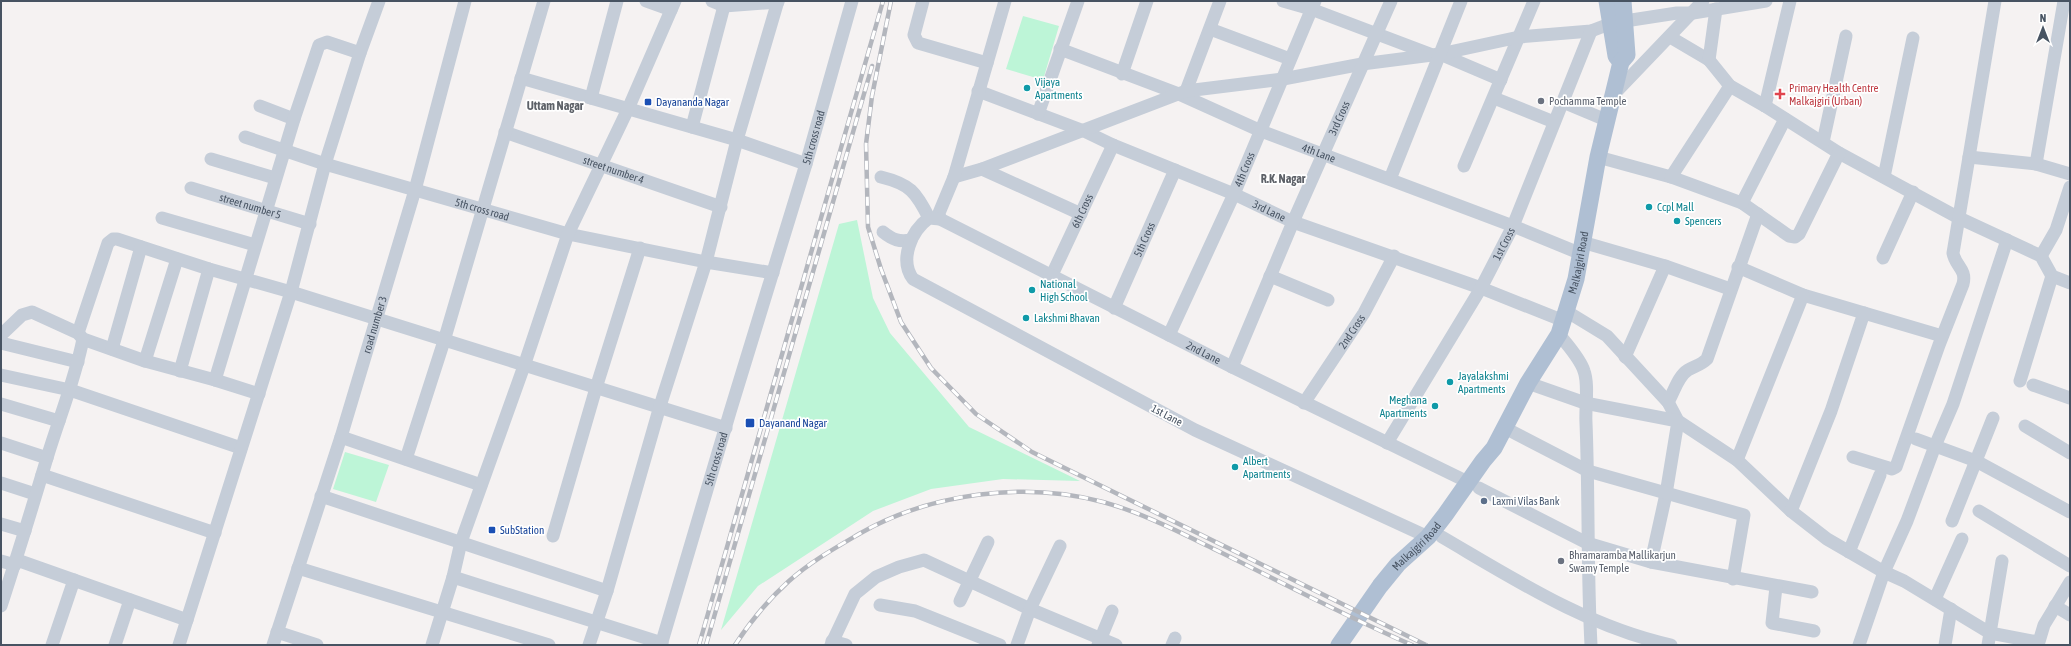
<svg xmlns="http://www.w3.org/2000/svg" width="2071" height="646" font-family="'Asap Condensed',sans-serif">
<rect width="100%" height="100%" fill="#f5f2f2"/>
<path fill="#bdf5d7" d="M1023,16L1059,26L1043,80L1006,69Z
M857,220L873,298L890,333L969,427L1080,481L1003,479L931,489L873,511L758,586L721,630L839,224Z
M345,452L389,465L376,502L333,489Z"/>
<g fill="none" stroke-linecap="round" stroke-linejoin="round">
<g stroke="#c5cdd8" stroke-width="13">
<path d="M646,1L671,10"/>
<path d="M712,1L724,6L778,2"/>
<path d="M923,1L914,35L918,43L987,63"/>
<path d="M1283,1L1311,9L1430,54"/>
<path d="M1625,21L1677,13H1693L1766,1"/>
<path d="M1210,29L1290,59"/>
<path d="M1670,37L1709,60L1730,86L1765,106L1839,153L1959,218L2041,256L2052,276L2070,283"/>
<path id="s1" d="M1060,49L1179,94L1261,131L1513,226L1579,253"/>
<path d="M1440,54L1501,80"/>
<path d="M1709,60L1716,9"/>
<path d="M1122,74L1147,1"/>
<path d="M521,78L737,140L806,164"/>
<path id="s2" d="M978,91L1084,131L1113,145L1234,194L1293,222L1481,288L1564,321"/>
<path d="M1186,91L1220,1"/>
<path d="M1614,94L1703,1"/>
<path d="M591,98L617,1"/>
<path d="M1494,98L1554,122"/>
<path d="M1563,102L1606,120"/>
<path d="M260,106L294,119"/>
<path d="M1765,106L1790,1"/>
<path d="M1038,114L1078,1"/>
<path d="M692,127L724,6"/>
<path id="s3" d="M505,132L721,207"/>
<path id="s4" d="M245,137L325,164L568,234L706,262L773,273"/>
<path d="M1823,142L1846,36"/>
<path d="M1598,157L1671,177L1742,203L1789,236L1795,237L1799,234L1839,153"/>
<path d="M1969,157L2036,164L2070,174"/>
<path d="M211,159L275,178"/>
<path d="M2036,164L2064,1"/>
<path d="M1464,166L1534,1"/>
<path d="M982,169L1081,214"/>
<path d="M881,177C910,184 916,192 929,218"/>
<path d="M954,177L982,169L1186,91L1283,79L1362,64L1440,54L1519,37L1591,31L1612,23"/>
<path d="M1671,177L1730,86"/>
<path d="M1884,177L1913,38"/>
<path d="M1390,179L1461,1"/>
<path id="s5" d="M191,188L310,224"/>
<path d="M1742,203L1785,119"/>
<path d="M162,218L255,245"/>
<path d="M940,219L939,213L954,177L1005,1"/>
<path d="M883,232C893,240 899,242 911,240"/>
<path d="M1582,242L1665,266L1730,289"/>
<path d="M2041,256L2056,230L2070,187"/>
<path d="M1883,258L1913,192"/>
<path d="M1738,267L1803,295L1942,336"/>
<path d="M1270,276L1328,300"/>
<path id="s6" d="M1051,277L1113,145"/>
<path id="s7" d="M1114,308L1175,170"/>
<path d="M1566,311L1607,336L1668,402L1678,421L1737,460L1791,511L1827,539L1884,572L1904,581L1990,633L1988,645"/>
<path d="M78,333L108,243L113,239H117L209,269L291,292L726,428"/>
<path d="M1559,334C1567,345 1580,358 1584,371C1589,384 1585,408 1586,423C1589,497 1587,571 1591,645"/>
<path d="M1,335L22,315L32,312L78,333L83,339L145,361L215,380L259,394"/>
<path id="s8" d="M1169,335L1234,194L1315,1"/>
<path d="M1,343L78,362"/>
<path d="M112,349L141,247"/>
<path d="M1625,357L1665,266"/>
<path d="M145,361L177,259"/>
<path id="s9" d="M1232,367L1293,222L1391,1"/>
<path d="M180,371L209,269"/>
<path d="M1,375L70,390L241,448"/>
<path d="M215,380L294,119L319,45L327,42L360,53"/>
<path d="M2020,381L2052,276"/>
<path d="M1528,383L1585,403L1678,421L1666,494L1651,562"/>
<path d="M2033,385L2070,398"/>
<path d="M1668,402C1674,392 1678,376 1688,370C1695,366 1701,365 1707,359L1758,214"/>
<path id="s10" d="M1304,403L1364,313L1394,256"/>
<path d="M1,404L59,421"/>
<path d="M2025,426L2070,453"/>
<path d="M1505,428L1588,471L1744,515L1733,579"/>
<path d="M341,437L481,485"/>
<path d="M1916,439L1976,461L2070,512"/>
<path d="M1,443L47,458"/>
<path id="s11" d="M1387,443L1481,288L1513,226L1591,31"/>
<path d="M1853,457L1892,469L1896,467L1939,345L1963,284C1967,269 1955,266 1953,253L1995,1"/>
<path d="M406,459L444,341L544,1"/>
<path d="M1737,460L1803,295"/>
<path d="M42,475L215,533"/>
<path d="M1,483L35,494"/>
<path d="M1479,488L1587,543L1651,562L1812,592"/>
<path d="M321,496L607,591"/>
<path d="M1791,511L1831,411L1864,313"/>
<path d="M1979,511L2070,566"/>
<path d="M1952,521L1993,418"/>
<path d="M1,524L25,531"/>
<path d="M553,536L596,388L640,248"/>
<path id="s12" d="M1428,537L1195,430L913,279C899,260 911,231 929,218L940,219L1232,367L1470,483"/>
<path d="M1442,537C1514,579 1588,627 1671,645"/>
<path d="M1849,552L1880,475"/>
<path d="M17,560L187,620"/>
<path d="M1,561L15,565"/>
<path d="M2002,561L1990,633L2038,642"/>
<path d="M298,568L549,645"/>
<path d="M453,577L662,643"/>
<path d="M1776,587L1772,623L1814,631"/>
<path d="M1935,599L1962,539"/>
<path d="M960,601L988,542"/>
<path d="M880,605L915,611L1000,645"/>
<path d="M1,606C17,557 32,508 47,458C59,418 75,380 83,339"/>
<path d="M2055,606L2070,615"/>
<path d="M277,632L317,645"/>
<path d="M832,641L846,645"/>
<path d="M52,645L74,580"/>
<path d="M115,645L130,600"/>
<path d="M179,645L291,292L325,164L360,53L379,1"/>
<path id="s13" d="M273,645L341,437L415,190L465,1"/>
<path d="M432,645L453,577L461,542L524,366L568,234L628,109L675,1"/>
<path d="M589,645L607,591L660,406L706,262L737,140L778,1"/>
<path id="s14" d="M661,645L730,412L806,164L852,1"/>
<path d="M831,645L855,594L876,577L899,567L924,560L1030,609L1116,645"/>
<path d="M1017,645L1030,609L1060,546"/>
<path d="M1098,645L1112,611"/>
<path d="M1172,645L1175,638"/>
<path d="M1859,645L1884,572L1907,521L1935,446L1953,404L2007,240"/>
<path d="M1945,645L1951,609"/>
<path d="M2038,645L2044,625L2070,582"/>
</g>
<g stroke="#afbfd3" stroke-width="17">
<path d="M1607,1L1616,56L1621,62"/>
<path id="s15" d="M1339,645L1380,586L1398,564L1428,537L1445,515L1483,461L1494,448L1528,383L1559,334L1576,279L1598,157L1621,62L1627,55L1623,1"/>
</g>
<defs>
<path id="rail" d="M891,1L872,96L866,144L868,227L881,269L901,322L931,368L976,414L1032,452L1426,645
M699,645L883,1
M706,645L872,66
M735,645C750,622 769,599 789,581C810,562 835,548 859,534C930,493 1024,481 1103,502C1143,513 1179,532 1216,550C1281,582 1345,616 1412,645"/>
</defs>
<use href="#rail" stroke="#b3b6bd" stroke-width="4.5"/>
<use href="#rail" stroke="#fff" stroke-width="3" stroke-dasharray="9" stroke-linecap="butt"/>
</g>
<g fill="#0f9aa8" stroke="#fff" stroke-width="1.5">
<circle cx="1027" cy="88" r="4"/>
<circle cx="1649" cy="207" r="4"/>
<circle cx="1677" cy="221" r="4"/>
<circle cx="1032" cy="290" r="4"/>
<circle cx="1026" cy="318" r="4"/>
<circle cx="1450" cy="382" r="4"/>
<circle cx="1435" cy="406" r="4"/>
<circle cx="1235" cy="467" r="4"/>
</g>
<path fill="#e0444e" stroke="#fff" stroke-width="1.5" d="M1778 88h4v4h4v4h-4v4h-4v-4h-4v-4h4z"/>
<g fill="#6b7280" stroke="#fff" stroke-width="1.5">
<circle cx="1541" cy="101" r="4"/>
<circle cx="1561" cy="561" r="4"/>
</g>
<g fill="#1a4fb4" stroke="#fff" stroke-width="1.5">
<rect x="644" y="98" width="8" height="8" rx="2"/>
<rect x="745" y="418" width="10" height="10" rx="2"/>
<rect x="488" y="526" width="8" height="8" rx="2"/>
</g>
<circle fill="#5c6f8a" stroke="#fff" stroke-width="1.5" cx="1484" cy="501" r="4"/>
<g text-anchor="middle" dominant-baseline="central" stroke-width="3.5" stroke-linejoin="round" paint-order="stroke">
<g font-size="11" fill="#0d838f" stroke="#fff" text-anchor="start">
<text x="1035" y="82">Vijaya<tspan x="1035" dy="13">Apartments</tspan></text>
<text x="1657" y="207">Ccpl Mall</text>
<text x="1685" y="221">Spencers</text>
<text x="1040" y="284">National<tspan x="1040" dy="13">High School</tspan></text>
<text x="1034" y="318">Lakshmi Bhavan</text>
<text x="1458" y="376">Jayalakshmi<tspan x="1458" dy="13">Apartments</tspan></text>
<text x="1427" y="400" text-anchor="end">Meghana<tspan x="1427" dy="13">Apartments</tspan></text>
<text x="1243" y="461">Albert<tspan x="1243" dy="13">Apartments</tspan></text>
</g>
<g font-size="11" fill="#be3a42" stroke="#fff" text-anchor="start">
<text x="1789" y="88">Primary Health Centre<tspan x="1789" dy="13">Malkajgiri (Urban)</tspan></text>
</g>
<g font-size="11" fill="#5b616d" stroke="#fff" text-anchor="start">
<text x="1549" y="101">Pochamma Temple</text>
<text x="1569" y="555">Bhramaramba Mallikarjun<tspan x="1569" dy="13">Swamy Temple</tspan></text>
</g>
<g font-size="11" fill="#164399" stroke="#fff" text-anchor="start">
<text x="656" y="102">Dayananda Nagar</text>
<text x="759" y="423">Dayanand Nagar</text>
<text x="500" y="530">SubStation</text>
</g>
<g font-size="11" fill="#475362" stroke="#fff">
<text stroke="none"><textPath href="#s9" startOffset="271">3rd Cross</textPath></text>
<text stroke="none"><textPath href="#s14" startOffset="530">5th cross road</textPath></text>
<text stroke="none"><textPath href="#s1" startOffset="279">4th Lane</textPath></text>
<text stroke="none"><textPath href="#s8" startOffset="182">4th Cross</textPath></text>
<text stroke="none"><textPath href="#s3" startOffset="115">street number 4</textPath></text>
<text stroke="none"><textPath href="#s5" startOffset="62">street number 5</textPath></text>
<text stroke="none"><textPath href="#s4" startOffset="248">5th cross road</textPath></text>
<text stroke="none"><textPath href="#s6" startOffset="73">6th Cross</textPath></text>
<text stroke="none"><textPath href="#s2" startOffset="315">3rd Lane</textPath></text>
<text stroke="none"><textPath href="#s7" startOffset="75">5th Cross</textPath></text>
<text stroke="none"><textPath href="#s11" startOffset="231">1st Cross</textPath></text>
<text stroke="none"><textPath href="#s15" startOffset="457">Malkajgiri Road</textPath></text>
<text stroke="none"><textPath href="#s13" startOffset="336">road number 3</textPath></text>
<text stroke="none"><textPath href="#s10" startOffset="86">2nd Cross</textPath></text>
<text stroke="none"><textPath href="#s12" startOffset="952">2nd Lane</textPath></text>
<text transform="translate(1167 415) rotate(28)">1st Lane</text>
<text stroke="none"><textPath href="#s14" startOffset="194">5th cross road</textPath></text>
<text stroke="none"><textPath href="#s15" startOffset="126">Malkajgiri Road</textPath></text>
</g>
<g font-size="11" fill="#4e5e75" stroke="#fff" text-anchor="start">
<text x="1492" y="501">Laxmi Vilas Bank</text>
</g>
<g font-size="12" font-weight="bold" fill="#5d6168" stroke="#fff">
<text x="555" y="106">Uttam Nagar</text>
<text x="1283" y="179">R.K. Nagar</text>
</g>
</g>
<rect width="2071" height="646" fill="none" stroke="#475362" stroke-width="4"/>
<g transform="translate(2043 28)" stroke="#ffffff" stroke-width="3" paint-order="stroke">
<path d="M0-3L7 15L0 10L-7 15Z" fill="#475362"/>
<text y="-6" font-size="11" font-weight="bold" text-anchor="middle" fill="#475362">N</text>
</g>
</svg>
